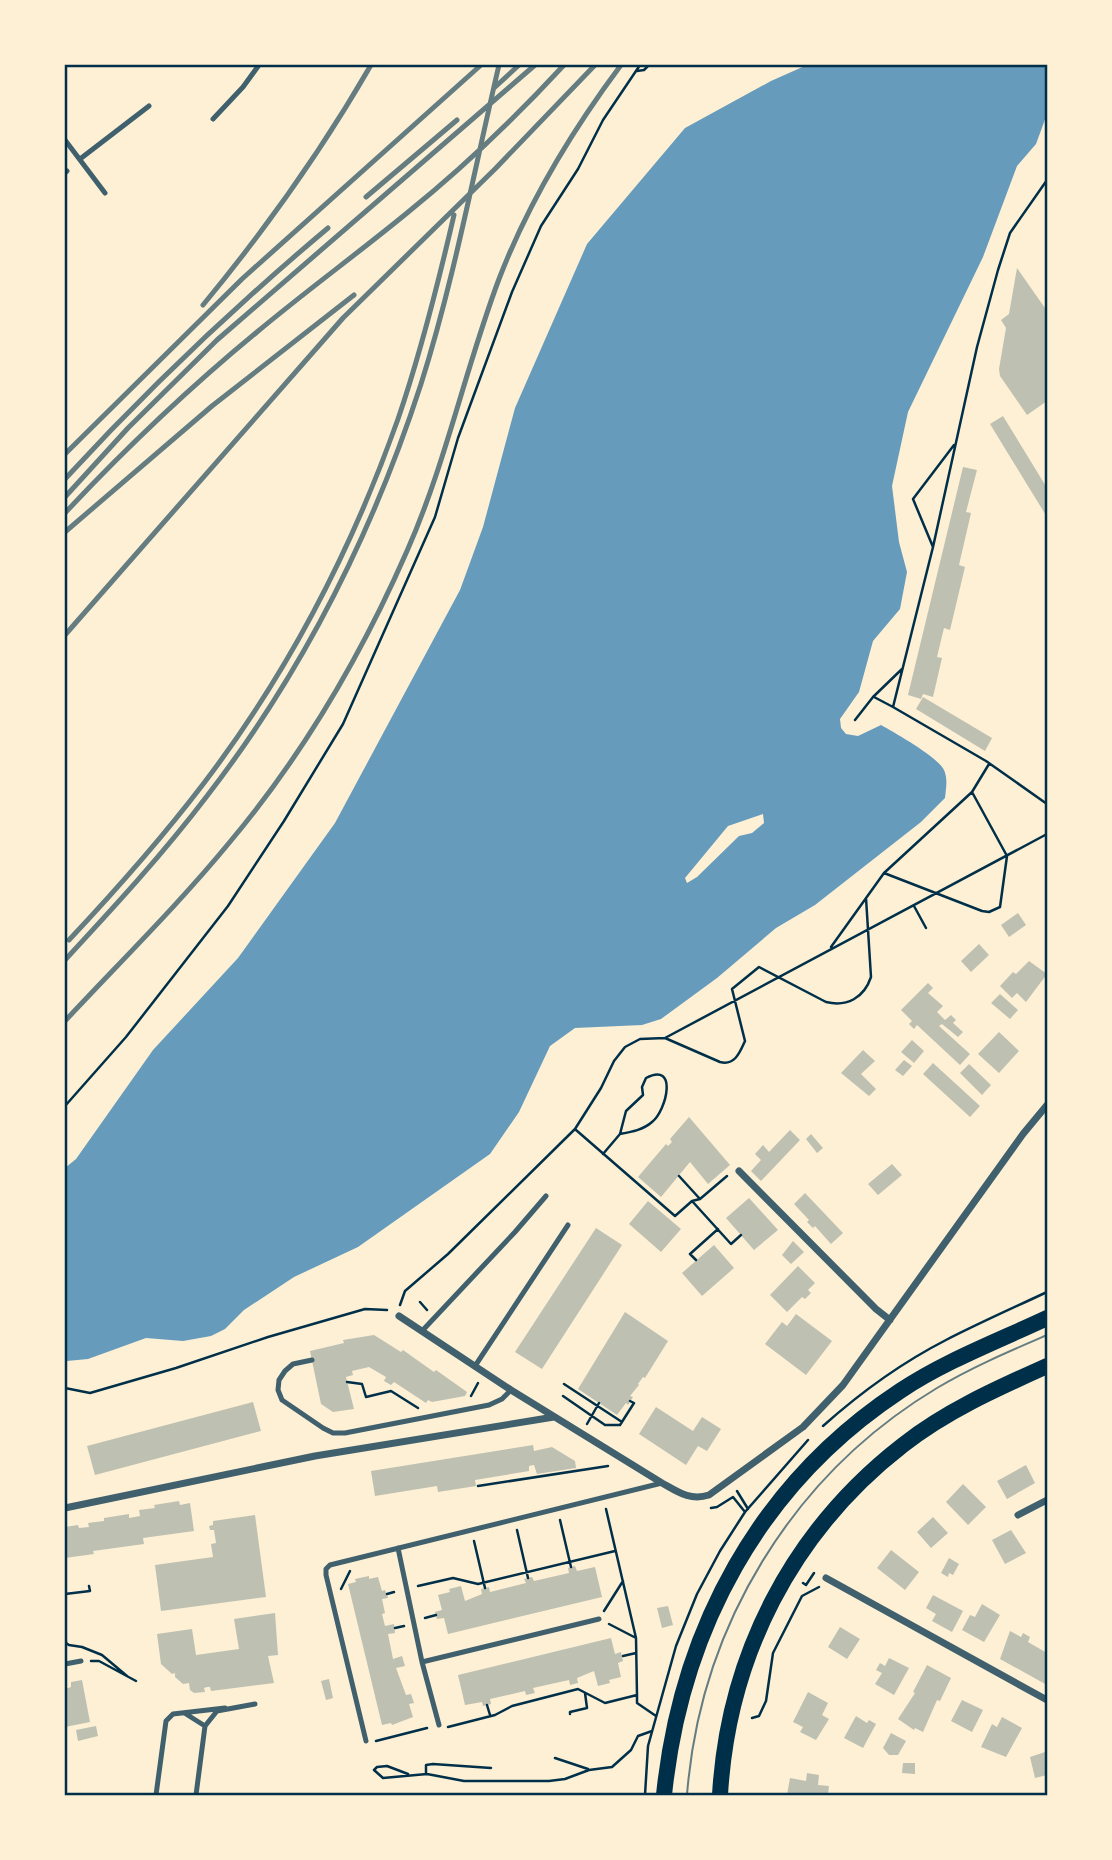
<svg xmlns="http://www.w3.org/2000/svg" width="1112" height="1860" font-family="'Exo 2',sans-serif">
<rect width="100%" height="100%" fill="#fdf0d5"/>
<path fill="#669bbc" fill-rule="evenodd" d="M807,65H1047V114L1036,144L1017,166L983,257L908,412L892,486L899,542L907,572L900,609L873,641L859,692L840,719L841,728L846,734L858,736L881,725C895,733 938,757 944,770C948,779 946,788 945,798L921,822L815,905L776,928L717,978L661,1019L642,1025L575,1028L550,1046L519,1112L490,1154L358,1247L294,1277L244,1310L225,1329L211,1336L183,1341L146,1338L88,1359L67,1361L65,1360V1168L76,1159L153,1050L238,958L335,823L460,590L483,527L515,408L587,244L685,128L771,81ZM763,814L764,823L752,833L739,836L697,877L687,883L685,878L728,826Z"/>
<path fill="#bec0b2" d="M1017,268L1047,311V401L1027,415L1000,376L999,369L1006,328L1001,320L1009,314Z
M1003,416L1047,488V517L990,424Z
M963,467L977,470L966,512L971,513L959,565L965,567L950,630L944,628L937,657L942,658L933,697L923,694L921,699L908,695Z
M923,697L992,738L985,751L916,709Z
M1018,913L1026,925L1009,937L1001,925Z
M979,944L989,955L971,972L961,961Z
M1029,961L1047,974L1026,1002L1017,993L1012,998L1000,986L1013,972L1016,974Z
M928,983L933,988L928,993L943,1006L937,1012L945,1020L951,1015L956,1020L953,1023L963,1032L958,1037L942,1024L939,1026L970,1054L960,1065L917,1025L914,1029L909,1024L912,1021L901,1010Z
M1000,994L1018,1010L1010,1019L991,1003Z
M999,1032L1019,1051L999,1073L978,1054Z
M912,1040L924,1051L914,1063L901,1052Z
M863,1050L875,1061L861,1074L876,1089L869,1096L841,1073Z
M904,1060L912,1066L903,1076L895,1070Z
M933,1063L980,1106L970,1117L923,1074Z
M969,1064L991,1085L982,1095L960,1073Z
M689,1117L730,1165L708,1184L690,1162L661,1197L638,1177L666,1144L668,1146L672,1142L670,1139Z
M790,1130L800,1140L761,1181L751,1171L761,1160L755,1154L763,1145L769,1152Z
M811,1134L823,1148L817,1153L806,1139Z
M892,1164L902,1175L878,1195L868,1184Z
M805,1193L843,1233L831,1244L815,1226L813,1228L807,1222L809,1220L794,1204Z
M749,1198L778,1230L754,1250L726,1218Z
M648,1201L681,1229L661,1252L629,1224Z
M596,1228L622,1245L542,1369L515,1352Z
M793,1241L804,1252L791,1264L782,1255Z
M714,1245L734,1268L702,1296L682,1273Z
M798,1266L815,1283L808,1290L811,1293L805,1299L802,1297L787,1312L770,1295Z
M625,1312L668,1341L645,1378L643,1377L638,1384L639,1385L630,1396L633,1397L628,1405L626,1403L617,1415L578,1389Z
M796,1314L832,1341L806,1375L765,1344L782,1322L787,1326Z
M374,1335L401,1352L403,1350L434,1372L436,1370L467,1392L465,1396L432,1402L428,1400L426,1403L394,1382L391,1385L384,1381L386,1377L369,1367L352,1371L353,1375L346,1377L354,1409L333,1412L321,1404L310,1351L344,1343L343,1340Z
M253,1402L261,1431L95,1475L87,1446Z
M656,1407L693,1431L702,1417L721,1429L707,1451L698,1446L686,1465L639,1434Z
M533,1445L534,1451L552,1447L575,1461L576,1468L537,1474L534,1465L529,1466V1471L475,1480L476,1486L438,1492L437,1486L375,1496L371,1471Z
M1026,1465L1035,1483L1007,1499L997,1481Z
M963,1484L986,1507L968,1525L946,1502Z
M179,1501L180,1505L190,1503L194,1531L143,1538L144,1544L93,1551L94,1554L65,1558V1527L78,1525L79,1528L89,1527L88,1523L104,1521V1518L129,1514V1518L140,1516L139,1510L155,1508L154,1505Z
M255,1515L266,1597L161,1611L155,1565L213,1557L211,1544L216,1543L214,1530H210L209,1526L213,1525V1521Z
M933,1517L948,1533L931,1548L917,1532Z
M1011,1530L1026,1553L1005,1564L992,1540Z
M891,1550L919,1572L905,1590L877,1568Z
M949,1558L959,1564L953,1575L949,1573L948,1577L941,1573Z
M575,1566L577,1571L595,1567L602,1597L448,1634L444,1618L437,1619L435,1612L442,1610L438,1595L450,1592L449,1589L461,1586L465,1601L482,1594L481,1589L489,1587L490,1592L526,1583L524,1579L532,1577L534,1581L569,1573L568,1568Z
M369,1576V1579L378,1577L382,1591L385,1590L388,1598L382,1599L385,1613L382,1614L385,1626L394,1624L395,1633L388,1634L393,1659L402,1656L405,1666L396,1668L406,1695L411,1694L414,1703L409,1704L413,1717L392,1725L391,1723L382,1725L348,1584L356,1582L355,1579Z
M933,1595L963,1611L952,1632L932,1621L936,1614L926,1608Z
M982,1604L1000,1615L984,1642L962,1630L970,1615L975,1617Z
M668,1606L673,1625L662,1628L657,1608Z
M275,1613L278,1655L268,1656L274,1683L211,1691L210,1687H207L204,1688L205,1692L194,1693L190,1690L189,1683L183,1684L175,1677V1673L172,1674L161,1664L157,1634L192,1629L196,1655L239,1649L234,1619Z
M840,1627L860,1639L847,1659L828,1647Z
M1010,1631L1021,1637L1023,1633L1030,1637L1028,1642L1047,1653V1685L1000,1659Z
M611,1638L615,1654L621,1652L623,1661L618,1663L621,1677L609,1680L610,1683L598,1686L594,1671L577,1678L578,1683L570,1685L569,1680L533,1688L535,1693L526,1695L525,1691L490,1699L491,1704L483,1706L482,1702L465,1705L458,1675Z
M889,1658L909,1668L894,1695L875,1684L882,1673L876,1670L880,1663L885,1666Z
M927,1665L951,1678L940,1701L937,1700L923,1732L915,1728L914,1730L898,1719L915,1693L913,1692Z
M329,1679L333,1698L326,1700L321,1681Z
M82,1680L90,1722L65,1727V1689L71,1687V1682Z
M808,1692L828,1703L822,1715L829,1719L816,1740L800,1732L803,1727L793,1722Z
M962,1700L983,1710L972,1732L951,1721Z
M856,1716L867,1723L869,1720L876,1724L863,1748L844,1738Z
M1002,1717L1022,1728L1006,1757L981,1747L992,1724L997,1727Z
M96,1726L98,1736L78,1741L76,1730Z
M891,1733L906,1741L898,1755H889L883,1748Z
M1045,1752L1047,1756V1775L1035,1778L1030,1757Z
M903,1763H915V1774L902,1773Z
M807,1773L819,1775L818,1785L829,1786L828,1795H787L790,1778L806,1781Z"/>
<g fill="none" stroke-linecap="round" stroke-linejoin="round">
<path stroke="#003049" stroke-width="2.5" d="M637,71L644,70L649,65
M1047,180L1010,233L998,270L977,347L933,547L893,707L986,761L1047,804
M933,547L913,499L954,445
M874,697L893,707
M855,720L873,697L902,669
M884,873L982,911L989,912L1000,907L1007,856L972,792
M914,906L926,928
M831,947L884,873L972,792L989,764
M665,1038L720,1062C735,1066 740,1052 745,1041L732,989L759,967L826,1002C847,1007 864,998 871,977L866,898
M65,1106L126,1037L228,906L284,821L343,724L435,517L458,438L512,292L541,226L578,169L603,120L640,65
M576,1130L675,1216L692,1201
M603,1154L620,1134L626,1111L643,1095L642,1087L646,1078C678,1061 667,1110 652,1122C643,1130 631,1132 620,1134
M679,1176L700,1199
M727,1176L700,1199L692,1201L731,1244L741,1235
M696,1260L690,1254L718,1229
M420,1302L427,1310
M400,1305L405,1291L448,1254L575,1129L601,1088L614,1061L625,1047L640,1039L665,1038L1047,834
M347,1382L362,1384L366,1397L391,1391L418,1408
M564,1384L622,1422
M65,1388L90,1393L176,1368L268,1337L365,1309L387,1310
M471,1396L478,1383
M563,1396L605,1425H620L634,1403L630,1401
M587,1424L599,1403
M823,1426C860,1393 901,1363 946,1340C979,1323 1013,1308 1047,1292
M478,1486L608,1466
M737,1491L748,1509
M711,1508L717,1507L733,1497L745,1512
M560,1520L571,1567
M517,1530L528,1578
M474,1541L485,1588
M803,1583L806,1585L814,1573
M418,1586L453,1578L478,1584L615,1551
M341,1589L350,1571
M65,1594L90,1591L89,1586
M387,1594L394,1592
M604,1611L623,1581
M425,1618L436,1615
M609,1624L636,1638
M395,1628L404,1626
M65,1629L66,1643L69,1645L82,1647L102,1655L127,1676
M623,1656L636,1653
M91,1661H99L136,1681
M637,1695V1703L656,1716
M487,1705L490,1715
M570,1714V1712L587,1708L585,1693
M752,1718L759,1716L766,1701L773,1653L802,1596L819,1587
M448,1727L495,1715L512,1706L578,1689L605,1703L637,1695L636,1638L606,1509
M376,1741L427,1728
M555,1758L588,1769
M408,1774L387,1766L377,1767L374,1770L383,1778L427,1774L464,1781H549L565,1779L589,1770L612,1767L631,1750L638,1736L652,1731
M426,1774V1765L433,1764L491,1768
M645,1795L648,1746L676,1646L697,1594L720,1551L745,1512L808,1440"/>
<path stroke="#3f606c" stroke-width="5" d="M213,119L243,87L259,65
M65,140L105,193
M80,159L149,106
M65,173L67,171
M422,1331L515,1232L546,1196
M312,1360L293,1364L285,1371L279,1380L278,1390L282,1400L323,1428L333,1433H345L489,1405L502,1399L511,1390
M475,1366L568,1225
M398,1548L422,1662L439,1725
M422,1662L599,1619
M65,1664L81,1661
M186,1714L205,1726L196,1795
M205,1726L217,1711L255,1704
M366,1741L326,1575V1569L330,1565L662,1483
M156,1795L166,1721L173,1714L225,1708"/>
<path stroke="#3f606c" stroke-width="7" d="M739,1171L876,1309L890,1320
M399,1316L511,1390L662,1483C678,1492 690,1501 709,1495L803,1427L843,1385L1023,1134L1047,1105
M65,1508L315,1456L554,1417
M1018,1515L1047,1500
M826,1578L1047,1700"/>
<path stroke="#003049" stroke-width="16" d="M664,1795C681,1630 759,1484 900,1391C945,1361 998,1341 1047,1318
M720,1795C728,1656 792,1531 903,1445C946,1411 998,1388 1047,1366"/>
<path stroke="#657d81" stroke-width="2" d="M687,1795C700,1627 792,1475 937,1388C972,1367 1010,1351 1047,1335"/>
<path stroke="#657d81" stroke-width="5" d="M494,88L519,65
M366,197L457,120
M203,305C265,230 322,150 371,65
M65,454L242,279L481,65
M65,479C148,389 235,306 328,228
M65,497L128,428L217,340L535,65
M65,513C125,449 189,388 257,332C306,291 357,254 407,213C463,168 515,118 564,65
M65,532L212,406L354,295
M65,635L343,318L496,168L595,65
M69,940C116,890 162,838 204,783C287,674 352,549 398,419C421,352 438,284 454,215
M65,960C114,907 163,854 207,796C302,673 373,532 421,384C454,280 474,171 499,65
M65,1021C120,962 178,905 229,843C303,755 361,656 407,551C446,463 465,369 499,279C529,201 571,132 621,65"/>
</g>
<rect width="1112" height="1860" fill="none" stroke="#fdf0d5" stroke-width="133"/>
<rect x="66" y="66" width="980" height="1728" fill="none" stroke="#003049" stroke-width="2.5"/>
</svg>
